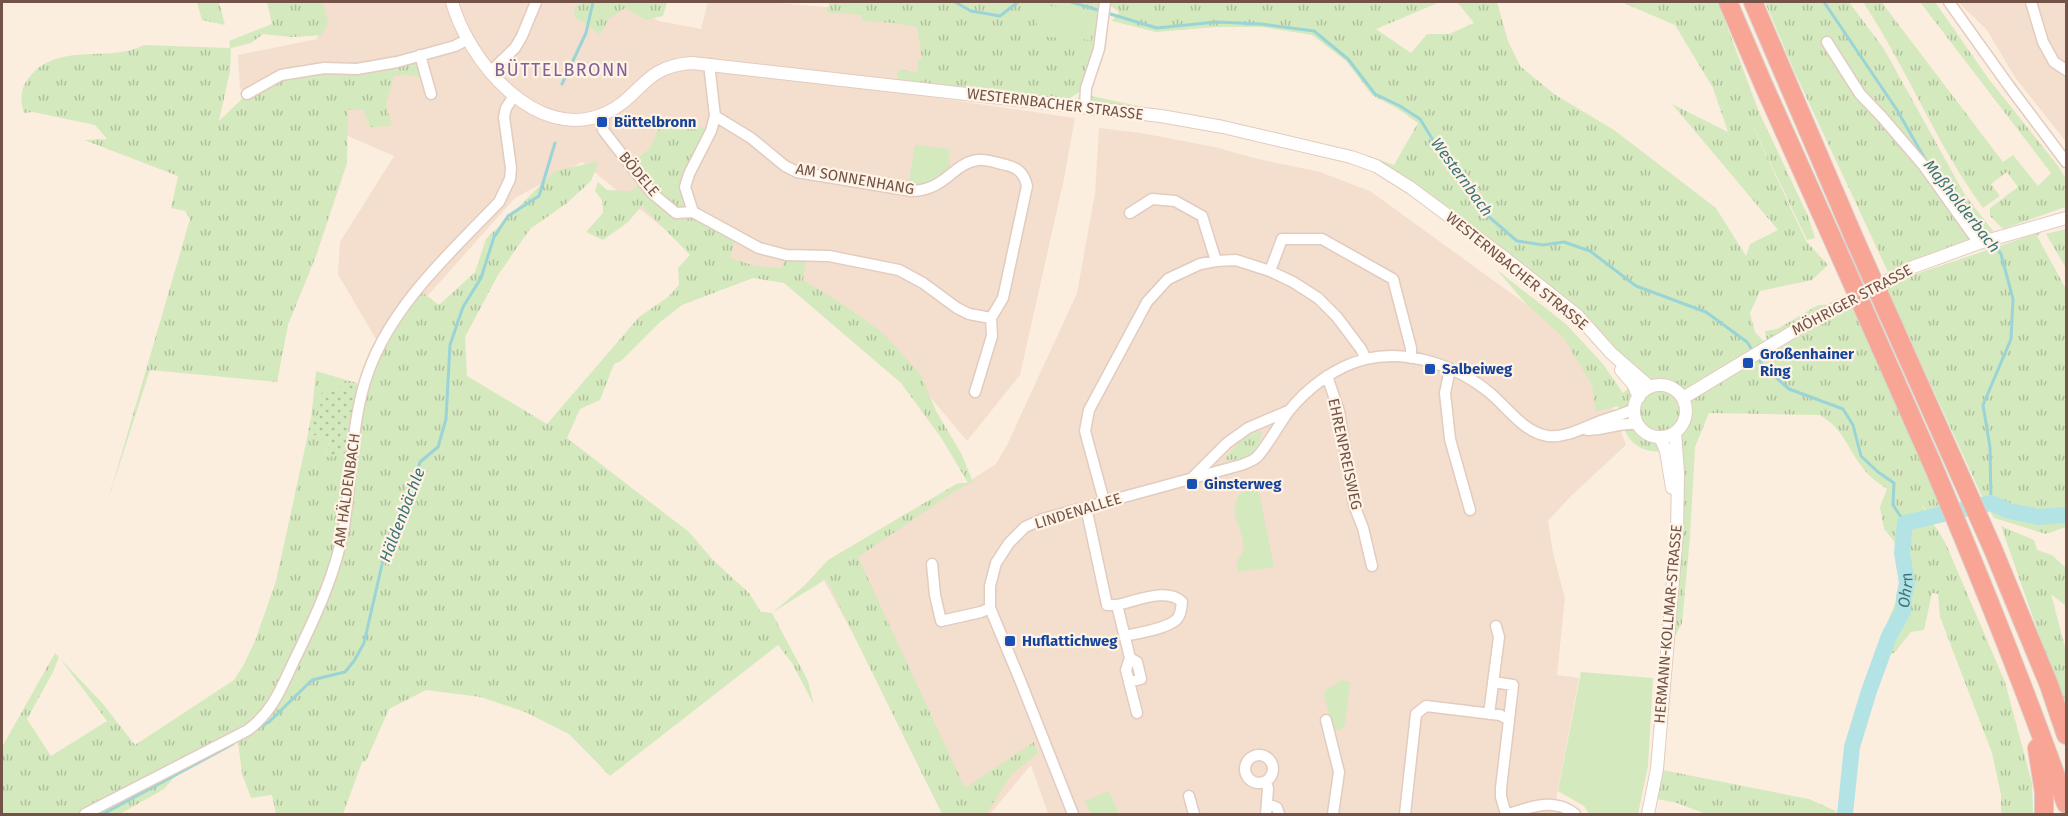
<svg xmlns="http://www.w3.org/2000/svg" width="2068" height="816" font-family="'Fira Sans',sans-serif">
<defs>
<pattern id="grass-tufts" width="24" height="20" patternUnits="userSpaceOnUse" patternTransform="scale(1.5)"><rect width="24" height="20" fill="#d4e9be"/><path d="M3 7l-1-3M5 7V3M7 7l1-3M15 17l-1-3M17 17v-4M19 17l1-3" fill="none" stroke="#b0bf9c"/></pattern>
<pattern id="garden-dots" width="8" height="8" patternUnits="userSpaceOnUse" patternTransform="scale(1.5)"><rect width="8" height="8" fill="#d4e9be"/><path d="M2 2h.1M6 6h.1" fill="none" stroke="#b0bf9c" stroke-width="1.8" stroke-linecap="round"/></pattern>
</defs>
<rect width="100%" height="100%" fill="#fceedf"/>
<path fill="#f4dfce" d="M323,2H619L659,21L701,29L708,2H767L932,16L925,96L1075,118L1064,179L1020,375L967,441L926,392L784,283L689,249L582,162L515,198L381,348L338,274L340,242L394,156L343,134L327,84L240,89L238,55L317,39Z
M1958,2H2066V142L2014,76L1987,30Z
M1099,128L1141,133L1215,147L1254,158L1320,172L1370,191L1562,330L1599,372L1626,445L1571,496L1548,521L1553,553L1565,598L1557,675L1579,678L1556,800L1560,814H1048L1031,765L990,814H951L821,575L996,464L1008,443L1077,293L1095,193Z"/>
<path fill="url(#grass-tufts)" fill-rule="evenodd" d="M197,2H219L225,25L202,20Z
M267,2H323L328,22L322,35L291,37L263,34L251,43L231,48L230,71L219,121L247,94L281,75L357,69L420,55L426,79L408,75L394,76L386,105L392,126L370,127L363,110H348L347,163L316,256L288,325L277,382L150,370L109,497L190,219L185,211L171,208L178,176L84,140L107,139L95,125L33,112L24,113C19,97 21,86 32,74C62,42 110,63 144,45L230,48L229,41L272,24Z
M584,2H667L663,16L646,20L625,8L609,19L600,35L588,25L575,18L574,8Z
M830,2H1440L1376,29L1411,53L1427,34H1449L1474,23L1457,2H1497L1508,41L1520,66L1554,94L1614,130L1716,208L1746,256L1750,244L1778,230L1672,104L1728,132L1713,88L1675,25L1621,2H1718L1759,112L1808,216L1815,238L1807,240L1742,103L1806,241L1828,265L1812,280L1760,291L1750,313L1755,332L1767,345L1765,331L1777,329L1818,305L1842,304L1768,347L1773,352L1808,330L1854,306L1943,507L1932,517L1921,504L1945,542L2005,682L2032,783L2033,814H2001V794L1992,753L1940,617L1938,594L1932,593L1924,630L1911,632L1895,652L1879,662L1874,654L1902,587L1894,541L1884,529L1880,507L1887,489C1881,484 1873,480 1868,474C1849,454 1845,428 1819,415L1709,413L1695,447L1690,537L1682,623L1666,654L1677,533L1674,433L1660,438L1666,451C1634,455 1622,435 1618,406L1596,412L1592,385L1563,337L1527,305L1496,269L1567,325L1603,364L1623,393L1633,384L1577,316L1376,166L1223,127L1073,106L1084,89L1067,100L897,81L898,69L917,72L918,60L922,59L917,27L895,23L863,21L861,15L826,12ZM1105,2L1119,12L1112,21L1156,32L1217,27H1262L1312,35L1346,61L1372,95L1398,109L1418,123L1394,165L1366,155L1087,95Z
M1765,2H1849L1884,49L1965,195L1993,231L1910,261L1888,272L1795,73Z
M1863,2H1885L1883,4L2003,162L2013,155L2038,186L2051,173L1920,2H1935L1988,78L2058,166L2066,179V208L2065,207L2003,229L1990,216V208L2018,187L2007,172L1991,184L2000,196L1983,208C1936,144 1907,68 1863,2Z
M679,119L711,131L685,187L693,212L736,235L730,258L755,266L781,268L786,255L807,256L803,280L844,305L884,334L921,375L936,411L961,453L973,482L955,491L858,557L965,788L1034,742L1038,753L1012,774L986,814H942L826,579L772,613L808,681L814,705L792,663L778,645L610,776L569,734L525,712L481,697L426,690L389,709L366,761L362,762L343,814H276L272,795L251,798L242,774L238,741L178,773L164,789L120,814H2V747L55,653L103,704L135,745L234,680L244,664L255,641L276,581L308,434L331,438L325,456L368,372L418,289L439,305L475,272L486,239L555,171L599,161L591,181L567,203L530,229L498,275L465,337L467,376L547,424L639,317L668,297L679,285L678,268L690,255L642,206L627,223L603,240L586,232L603,213L602,200L595,191L598,182L607,190L630,191L643,183L630,165L650,148L660,125ZM753,278L784,283L901,383L942,439L968,483H958L828,560L805,585L772,613L761,612L749,593L714,561L689,532L567,438L580,409L600,400L614,364L621,361L659,323L682,305ZM59,657L107,721L51,756L27,719L53,672Z
M2066,229V268L2046,234Z
M2041,232L2037,236L2066,289V527L2046,534L1994,518L1986,505L1887,289L1913,275Z
M316,371L357,383H340V392L319,419L311,420Z
M1262,431L1258,450L1246,458L1223,461L1243,437Z
M2001,526L2034,540L2037,550L2052,555L2066,568V606L2051,594L2066,651V712Z
M1657,769L1809,799L1836,811L1835,814H1706L1677,803L1652,798Z"/>
<path fill="#d4e9be" d="M1038,5L1094,10L1091,40L1036,36Z
M915,145L949,149L950,169C934,181 929,186 908,185Z
M1257,482L1274,567L1238,572L1237,560C1261,536 1206,508 1257,482Z
M1581,672L1653,678L1648,766L1638,814H1589L1584,806L1558,791Z
M1341,680L1350,682L1345,725L1341,729L1335,730L1332,728L1324,694L1326,690Z
M1109,791L1119,814H1091L1085,801Z"/>
<path fill="url(#garden-dots)" d="M340,383H357L359,407L353,455L325,457L331,438L308,434L310,420L319,419L322,390L340,392Z"/>
<g fill="none" stroke-linecap="round" stroke-linejoin="round">
<path stroke="#9ad4d7" stroke-width="3" d="M955,2L971,11L1000,16L1018,2
M1071,2L1101,11
M1824,2L1897,110L1925,159
M1107,13L1157,28L1216,22L1261,24L1314,31L1348,59L1375,94L1400,106L1420,119L1441,153L1488,216L1517,241L1543,245L1564,242L1590,251L1636,286L1706,312L1747,342L1753,351
M562,84L586,33L593,2
M1932,169L1971,217L1990,237
M1757,357L1764,367L1789,389L1843,409L1853,425L1861,456L1878,472L1894,483L1893,505L1905,523
M1991,503L1990,447L1983,405L2011,339L2013,299L2001,254L1993,243
M256,729L269,722L312,680L345,672L354,661L364,643L384,556L408,505L420,462L438,447L446,419L450,345L463,307L481,278L494,237L508,216L539,196L555,143
M103,814L233,744"/>
<path stroke="#b4e3e5" stroke-width="16" id="s1" d="M1845,814L1852,747L1869,691L1889,636L1903,611L1904,597L1907,583L1902,553L1905,523L1991,503L2009,511L2039,517L2066,515"/>
<defs>
<path id="minor" d="M1949,2L2009,86L2066,162
M2031,2L2043,42L2054,62L2066,70
M1827,42L1860,94L1882,117L1924,166L1979,243
M420,55L431,94
M709,64L715,116L711,131L689,174L685,187L693,212L759,248L786,255L829,256L899,270L923,283L957,308L969,314L991,318
M490,72L515,48L522,36L536,2
M247,94L281,75L324,68L357,69L397,62L455,46L468,39
M1085,107L1086,88L1099,49L1105,2
M604,114L603,130L652,193L676,213L693,212
M715,116L751,138L785,166L797,172L912,191C946,190 953,163 978,160C987,159 997,163 1006,165C1018,168 1024,173 1027,186L1003,298L991,318L992,336L975,392
M1130,213L1152,199L1175,201L1202,216L1216,261
M1270,271L1282,239H1322L1393,279L1411,348V358
M1450,369L1445,393L1450,439L1470,510
M1327,376L1339,411L1354,505L1363,528L1372,566
M1587,430C1604,430 1621,422 1638,424
M1194,476L1227,443L1248,428L1288,411
M1104,501L1085,431L1089,410L1147,302L1168,279L1200,264L1216,261L1236,260L1270,271L1293,282L1318,298L1337,317L1361,349L1366,359
M1086,507L1107,605H1117L1130,658L1126,670L1137,713
M932,564L935,595L941,621L981,612L990,608
M1117,605C1136,601 1167,587 1182,602C1181,608 1181,616 1176,620C1166,629 1138,633 1125,636
M1129,682L1141,679L1137,662L1130,658
M1493,682L1513,685L1509,720
M1489,714L1499,637L1496,626
M1326,720L1339,772L1333,814
M1245 769a14 14 0 1 1 28 0a14 14 0 1 1-28 0Z
M1189,796L1194,814
M1267,803L1277,808L1279,814
M85,814L248,730C272,712 281,689 293,663C314,620 336,574 344,527C352,477 351,417 369,370C393,304 451,252 499,202L510,179L511,168L504,117L506,108L514,96
M1073,814L1020,680L990,608V586L996,563L1009,543L1025,527L1043,519L1241,465C1246,463 1253,461 1257,457C1268,445 1278,426 1288,412C1307,388 1336,366 1366,359C1408,349 1458,366 1490,393C1507,407 1524,433 1548,436C1568,438 1586,426 1604,420C1615,416 1624,414 1634,409
M1266,814L1268,789L1266,781
M1405,814L1416,714L1426,706L1500,715L1509,720L1501,788V797L1506,814
M1509,814C1531,807 1554,797 1575,814"/>
<path id="tertiary" d="M452,2C468,60 537,145 606,113C642,96 643,66 692,63L1161,116L1223,127L1351,157L1376,166L1411,188L1501,255L1578,316L1611,353L1650,387
M1621,370L1633,384L1639,397
M1634 411a26 26 0 1 1 52 0a26 26 0 1 1-52 0Z
M1683,398L1804,325L1913,267L1979,243L2066,218
M1660,437L1666,451L1672,488
M1648,814L1657,769L1677,533L1678,473L1675,433"/>
<path id="motorway" d="M1728,2L1764,86L1837,249
M1753,2L1855,240
M1931,461C1979,574 2025,688 2066,804
M1992,547L2049,685L2066,735
M2037,748L2044,792V814"/>
</defs>
<use href="#minor" stroke="#e2cbbf" stroke-width="13"/>
<use href="#tertiary" stroke="#e2cbbf" stroke-width="14"/>
<use href="#motorway" stroke="#d8cfcb" stroke-width="20"/>
<use href="#minor" stroke="#fff" stroke-width="10"/>
<use href="#tertiary" stroke="#fff" stroke-width="12"/>
<use href="#motorway" stroke="#f8a595" stroke-width="18"/>
<defs>
<path id="motorway-bridge" d="M1855,240L1992,547
M1837,249L1931,461"/>
</defs>
<use href="#motorway-bridge" stroke="#d8cfcb" stroke-width="20" stroke-linecap="butt"/>
<use href="#motorway-bridge" stroke="#f8a595" stroke-width="18"/>
</g>
<g fill="#1a4fb4" stroke="#fff3e6" stroke-width="2">
<rect x="596" y="116" width="12" height="12" rx="3"/>
<rect x="1742" y="357" width="12" height="12" rx="3"/>
<rect x="1424" y="363" width="12" height="12" rx="3"/>
<rect x="1186" y="478" width="12" height="12" rx="3"/>
<rect x="1004" y="635" width="12" height="12" rx="3"/>
</g>
<g text-anchor="middle" dominant-baseline="central" stroke-width="4.5" stroke-linejoin="round" paint-order="stroke">
<g font-size="15" fill="#735247" stroke="#fff3e6">
<text transform="translate(1055 104) rotate(7)">WESTERNBACHER STRASSE</text>
<text transform="translate(639 174) rotate(50)">BÖDELE</text>
<text transform="translate(855 179) rotate(10)">AM SONNENHANG</text>
<text transform="translate(1517 271) rotate(39)">WESTERNBACHER STRASSE</text>
<text transform="translate(1852 300) rotate(-28)">MÖHRIGER STRASSE</text>
<text transform="translate(1345 454) rotate(78)">EHRENPREISWEG</text>
<text transform="translate(347 490) rotate(-82)">AM HÄLDENBACH</text>
<text transform="translate(1078 511) rotate(-17)">LINDENALLEE</text>
<text transform="translate(1668 624) rotate(-85)">HERMANN-KOLLMAR-STRASSE</text>
</g>
<g font-size="15" font-weight="bold" fill="#164399" stroke="#fff3e6" text-anchor="start">
<text x="614" y="122">Büttelbronn</text>
<text x="1760" y="354">Großenhainer<tspan x="1760" dy="17">Ring</tspan></text>
<text x="1442" y="369">Salbeiweg</text>
<text x="1204" y="484">Ginsterweg</text>
<text x="1022" y="641">Huflattichweg</text>
</g>
<g font-size="16" font-style="italic" fill="#3b7579" stroke="#fff3e6">
<text transform="translate(1462 177) rotate(54)">Westernbach</text>
<text transform="translate(1962 206) rotate(52)">Maßholderbach</text>
<text transform="translate(402 515) rotate(-69)">Häldenbächle</text>
<text stroke="none"><textPath href="#s1" startOffset="234">Ohrn</textPath></text>
</g>
<g font-size="18" letter-spacing="1.5" fill="#806296" stroke="#fff3e6">
<text x="562" y="70">BÜTTELBRONN</text>
</g>
</g>
<rect width="2068" height="816" fill="none" stroke="#735247" stroke-width="6"/>
</svg>
